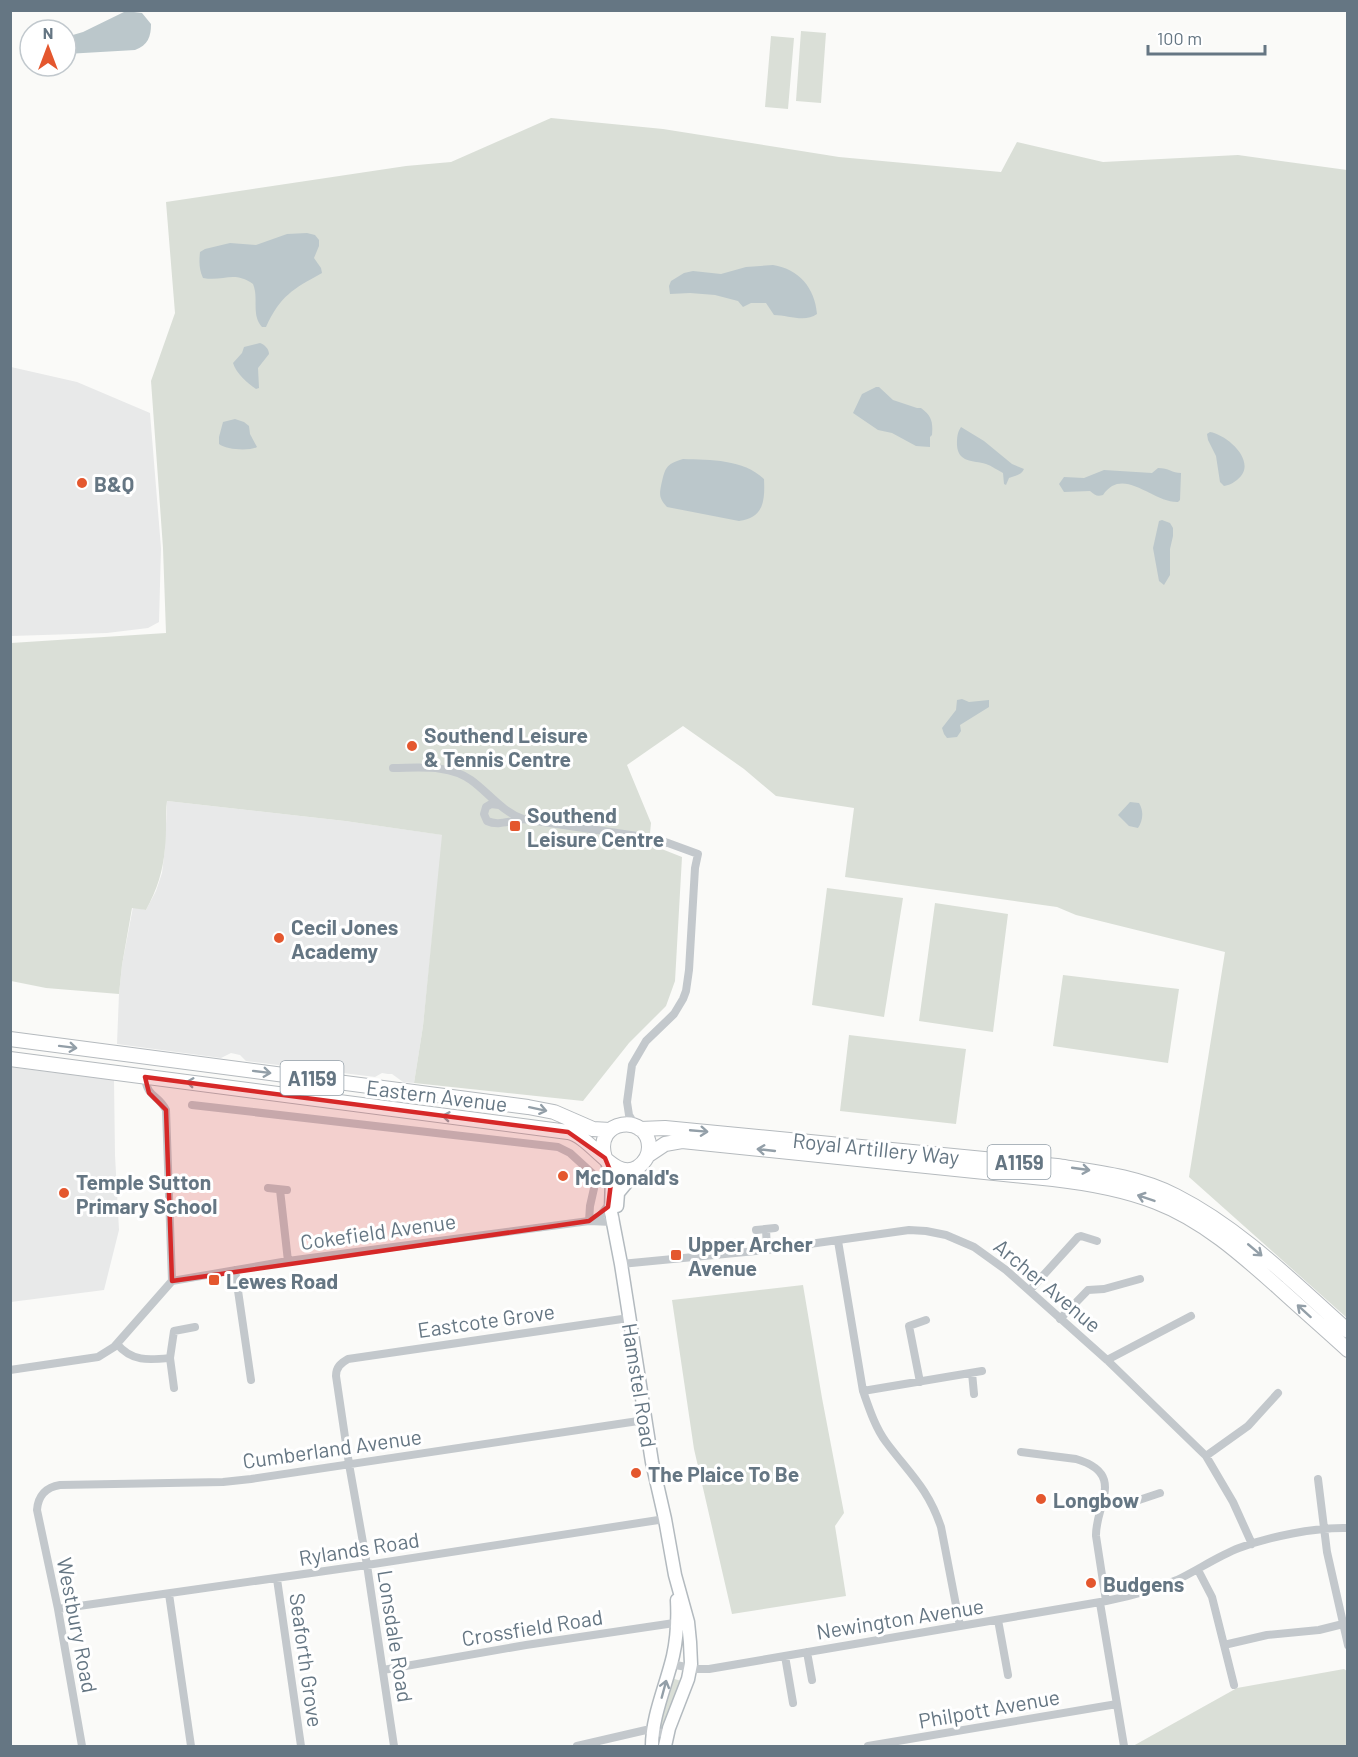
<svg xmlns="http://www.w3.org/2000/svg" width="1358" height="1757" font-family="Barlow,sans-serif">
<rect width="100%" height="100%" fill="#fafaf8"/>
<path fill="#e8e9e9" d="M11,367L77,382L150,413L161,548L159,622L148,628L107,633L11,636Z
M167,801L345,821L443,835L423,1026L414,1083L403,1082L392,1074H388L382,1073L375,1077L246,1061L240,1055L231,1053L221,1058L117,1044L119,994L122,965L133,907L146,910L156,891L162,873L165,848Z
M10,1067L114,1080L115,1155L119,1230L104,1290L11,1302Z"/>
<path fill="#dadfd7" d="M801,31L826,33L821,103L796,101Z
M771,36L794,38L788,109L765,107Z
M551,118L663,129L839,157L1001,172L1017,142L1103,162L1238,155L1347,170V1318L1189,1177L1225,952L1076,915L1057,907L845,877L854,808L776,796L744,769L683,726L627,765L651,823L649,844L682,857L675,981L666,1006L629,1043L583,1101L414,1083L423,1026L442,835L345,821L167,801C165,816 167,832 165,848C163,871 157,890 146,910L132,908L122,965L119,994L46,988L11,981V643L166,633L163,548L151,381L175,313L166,202L406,166L451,162Z
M827,888L903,898L884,1017L812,1005Z
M935,903L1008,914L993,1032L919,1021Z
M1063,975L1179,989L1168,1063L1053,1046Z
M849,1035L966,1049L956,1124L840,1111Z
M803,1285L822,1398L844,1513L835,1526L846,1596L732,1614L694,1449L672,1300Z
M1344,1669L1347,1671V1746H1133L1237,1688Z
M671,1678L685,1682L666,1729L659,1727Z"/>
<path fill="#bbc7cb" d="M126,11L142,13L151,24C151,37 148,45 135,50L66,54V37L83,32Z
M307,233L315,235L319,240V246L314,258L321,268L322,273C293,289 280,296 266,327H262C251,315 259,298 253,284C233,270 224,282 203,278C199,269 199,262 200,252L205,249L230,243L256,245L287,234Z
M773,265C799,269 815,288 817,314C805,323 788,315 774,315L766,303H751L743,307L738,301L715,295L690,293L670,294L669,286L671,281L684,273L693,271L721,274L746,267Z
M260,343C265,345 269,349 269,354L258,368L259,388L256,389C247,383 236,373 233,363L242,353L244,347Z
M876,387H879L893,400L917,408H921C932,416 933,422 932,435L930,437V447L916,446L892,433L878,430L853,413L862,394Z
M235,419L244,422L249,426L250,434L257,447C250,451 226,450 219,444V437L223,422Z
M961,427L984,441L1012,464L1024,469C1022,475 1014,476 1009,478L1006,485L1004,484L1003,473C997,470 992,466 986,464C973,460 958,463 957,445C957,438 957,433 961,427Z
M1210,432C1228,435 1259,463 1237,480C1233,483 1230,485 1224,486L1220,482L1216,456L1208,440L1207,434Z
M683,459C711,460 743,459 764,479C765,500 764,518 739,521L667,507C660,499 659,496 661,486C665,469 665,464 683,459Z
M1158,468C1169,468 1172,473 1181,473L1180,500L1178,502C1153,503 1123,465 1103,495C1097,497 1095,495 1090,491L1064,492L1059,484L1064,477L1084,478L1104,470L1152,473Z
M1162,520L1170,523L1173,528V536L1170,549V575L1164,585L1159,581L1153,548L1159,521Z
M962,699L969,702L989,700V707L960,725L961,731L957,737L947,738L944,734L942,728L956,710L957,700Z
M1130,802L1139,803C1144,811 1143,821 1138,828L1129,826L1118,815Z"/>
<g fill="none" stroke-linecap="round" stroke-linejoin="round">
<defs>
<path id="secondary" d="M607,1162L612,1175L611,1212L621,1264L652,1462L665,1519L675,1575L688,1622L690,1642L691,1664L688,1679L669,1728L665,1746
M617,1206L618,1193L642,1164
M652,1746C652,1716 666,1686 673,1656C677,1638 678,1619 677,1600"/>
<path id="primary" d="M10,1039L528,1107L554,1112L593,1129L610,1130
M10,1059L568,1132C593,1137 614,1183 638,1167C645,1162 649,1155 649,1147C649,1113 592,1118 605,1158
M640,1129L665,1128L1057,1166C1097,1172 1140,1177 1176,1196C1241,1229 1294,1283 1348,1331
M647,1156L665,1144L682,1141L1053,1179C1088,1183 1123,1189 1156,1202C1203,1220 1242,1255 1279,1288C1302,1309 1325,1329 1348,1350"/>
</defs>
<use href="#secondary" stroke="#b3babf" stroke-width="15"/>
<use href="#primary" stroke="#b5babe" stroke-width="16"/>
<path stroke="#c3c8cc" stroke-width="8" d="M393,768C419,768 449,764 471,780C489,793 501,811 523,819L644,837L668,843L698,854L695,868L689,970L686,991L683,999L674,1014L646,1041L632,1065L627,1102L629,1115L635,1125
M499,805L491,804L486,807L484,814L487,821C498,826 508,821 520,820
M145,1077C147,1098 158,1094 166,1110L172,1281
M192,1105L558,1147L570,1153L593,1174L595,1184L590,1206L589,1221
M268,1188L287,1190
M280,1190L288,1261
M590,1221L600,1216L610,1203
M766,1229L767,1250
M756,1230L775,1228
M838,1241L863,1391C869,1408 875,1427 886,1442C909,1473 928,1488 941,1527L960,1626
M621,1264L767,1250L909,1230L926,1231L946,1235L974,1247L1006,1270L1107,1360L1206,1456L1233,1502L1252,1544
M235,1270L251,1380
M172,1281L288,1261L589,1221L612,1222L615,1218
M1030,1290L1078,1237L1081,1236L1097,1241
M1060,1319L1088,1290L1104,1289L1140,1279
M117,1344C132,1362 149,1360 170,1358
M1107,1360L1191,1316
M10,1370L98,1357L114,1347L172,1281
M972,1373L974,1394
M920,1382L909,1326L926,1320
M174,1388L170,1358L174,1331L195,1327
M863,1391L982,1371
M1021,1452L1076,1459C1127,1474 1095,1505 1096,1536L1106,1601
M1206,1456L1248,1426L1278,1393
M1318,1479L1327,1552L1348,1645
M1104,1502L1122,1505L1127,1504L1160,1493
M1198,1570L1212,1597L1234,1685
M277,1579L301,1746
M169,1594L191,1746
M1100,1603L1124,1746
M58,1609L367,1565L665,1519
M998,1620L1008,1675
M1224,1645L1267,1635L1319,1630L1343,1624
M807,1652L812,1680
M785,1656L793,1703
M671,1664L696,1669H709L1106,1601C1131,1596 1154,1590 1177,1580C1198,1570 1218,1556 1239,1548C1269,1537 1315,1527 1348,1528
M383,1670L526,1645L681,1622
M82,1746L58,1609L37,1510C38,1496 46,1487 60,1485L223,1482L251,1479L645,1420
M394,1746L367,1565L349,1464L336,1376C336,1367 341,1363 348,1359L629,1318
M577,1746L646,1730L667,1734
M868,1746L1117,1704"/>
<use href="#secondary" stroke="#fff" stroke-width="12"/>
<use href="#primary" stroke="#fff" stroke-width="14"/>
</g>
<defs><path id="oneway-shaft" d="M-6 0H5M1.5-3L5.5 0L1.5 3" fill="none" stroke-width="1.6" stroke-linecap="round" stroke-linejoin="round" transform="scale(1.5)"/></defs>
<g stroke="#939fa8">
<use href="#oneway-shaft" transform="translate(68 1047) rotate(7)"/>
<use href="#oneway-shaft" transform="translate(262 1072) rotate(7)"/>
<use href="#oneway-shaft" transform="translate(195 1083) rotate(-173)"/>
<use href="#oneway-shaft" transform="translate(538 1109) rotate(12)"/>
<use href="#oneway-shaft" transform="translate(451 1117) rotate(-172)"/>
<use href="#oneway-shaft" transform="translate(699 1131) rotate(5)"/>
<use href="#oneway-shaft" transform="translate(766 1150) rotate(-174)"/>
<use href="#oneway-shaft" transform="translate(1081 1169) rotate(8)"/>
<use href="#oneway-shaft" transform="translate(1146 1198) rotate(-161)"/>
<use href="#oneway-shaft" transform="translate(1255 1250) rotate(40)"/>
<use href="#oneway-shaft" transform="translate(1304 1311) rotate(-138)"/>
<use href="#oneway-shaft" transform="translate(664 1689) rotate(-75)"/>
</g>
<path fill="#d62828" fill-opacity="0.2" stroke="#d62828" stroke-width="4.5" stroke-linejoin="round" d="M145,1077L568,1132L605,1158L612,1175L608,1207L589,1221L172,1281L166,1110L149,1093Z"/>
<g fill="#e4572e" stroke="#fff" stroke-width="2">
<circle cx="82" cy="483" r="6"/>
<circle cx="412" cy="746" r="6"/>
<rect x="509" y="820" width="12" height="12" rx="3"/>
<circle cx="279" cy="938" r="6"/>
<circle cx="563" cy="1176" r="6"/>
<circle cx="64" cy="1193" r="6"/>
<rect x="670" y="1249" width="12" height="12" rx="3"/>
<rect x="208" y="1274" width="12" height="12" rx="3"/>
<circle cx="636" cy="1473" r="6"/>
<circle cx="1041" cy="1499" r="6"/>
<circle cx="1091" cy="1583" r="6"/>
</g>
<g text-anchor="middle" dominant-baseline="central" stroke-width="6" stroke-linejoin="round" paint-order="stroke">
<g fill="#fff" stroke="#939fa8" stroke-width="1.5">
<rect x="280.5" y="1061" width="63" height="34" rx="4.5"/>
<rect x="987.5" y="1145" width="63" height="34" rx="4.5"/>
</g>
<g font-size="20" font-weight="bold" fill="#657683">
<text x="312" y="1078">A1159</text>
<text x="1019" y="1162">A1159</text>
</g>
<g font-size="21" font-weight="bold" fill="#657683" stroke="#fff" text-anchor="start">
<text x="94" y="483">B&amp;Q</text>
<text x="424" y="734">Southend Leisure<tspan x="424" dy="24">&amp; Tennis Centre</tspan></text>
<text x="527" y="814">Southend<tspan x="527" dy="24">Leisure Centre</tspan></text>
<text x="291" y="926">Cecil Jones<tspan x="291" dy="24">Academy</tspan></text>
<text x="575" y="1176">McDonald's</text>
<text x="76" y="1181">Temple Sutton<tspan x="76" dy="24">Primary School</tspan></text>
<text x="688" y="1243">Upper Archer<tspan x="688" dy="24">Avenue</tspan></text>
<text x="226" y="1280">Lewes Road</text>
<text x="648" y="1473">The Plaice To Be</text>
<text x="1053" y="1499">Longbow</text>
<text x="1103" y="1583">Budgens</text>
</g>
<g font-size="21" fill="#657683" stroke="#fff">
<text transform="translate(437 1095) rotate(7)">Eastern Avenue</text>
<text transform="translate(876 1148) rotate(6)">Royal Artillery Way</text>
<text transform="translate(378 1231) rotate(-8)">Cokefield Avenue</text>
<text transform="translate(1048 1285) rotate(40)">Archer Avenue</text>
<text transform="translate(486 1320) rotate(-8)">Eastcote Grove</text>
<text transform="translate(640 1385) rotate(81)">Hamstel Road</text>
<text transform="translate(332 1448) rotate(-8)">Cumberland Avenue</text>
<text transform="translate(359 1548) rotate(-9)">Rylands Road</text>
<text transform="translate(900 1618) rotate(-9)">Newington Avenue</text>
<text transform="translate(78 1625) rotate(79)">Westbury Road</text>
<text transform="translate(532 1627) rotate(-9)">Crossfield Road</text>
<text transform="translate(396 1636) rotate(81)">Lonsdale Road</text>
<text transform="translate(307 1660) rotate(82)">Seaforth Grove</text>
<text transform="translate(989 1708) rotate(-10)">Philpott Avenue</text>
</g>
</g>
<rect width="1358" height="1757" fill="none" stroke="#657683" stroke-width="24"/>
<g transform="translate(48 48)"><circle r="28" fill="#ffffff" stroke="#c1c8cd" stroke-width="1.5"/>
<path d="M0-4.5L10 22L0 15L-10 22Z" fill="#e4572e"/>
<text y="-9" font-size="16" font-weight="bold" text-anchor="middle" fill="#657683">N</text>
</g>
<path d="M1148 45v9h117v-9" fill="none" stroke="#657683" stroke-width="3"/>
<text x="1157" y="45" font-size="18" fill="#657683" stroke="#ffffff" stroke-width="4.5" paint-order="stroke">100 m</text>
</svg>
